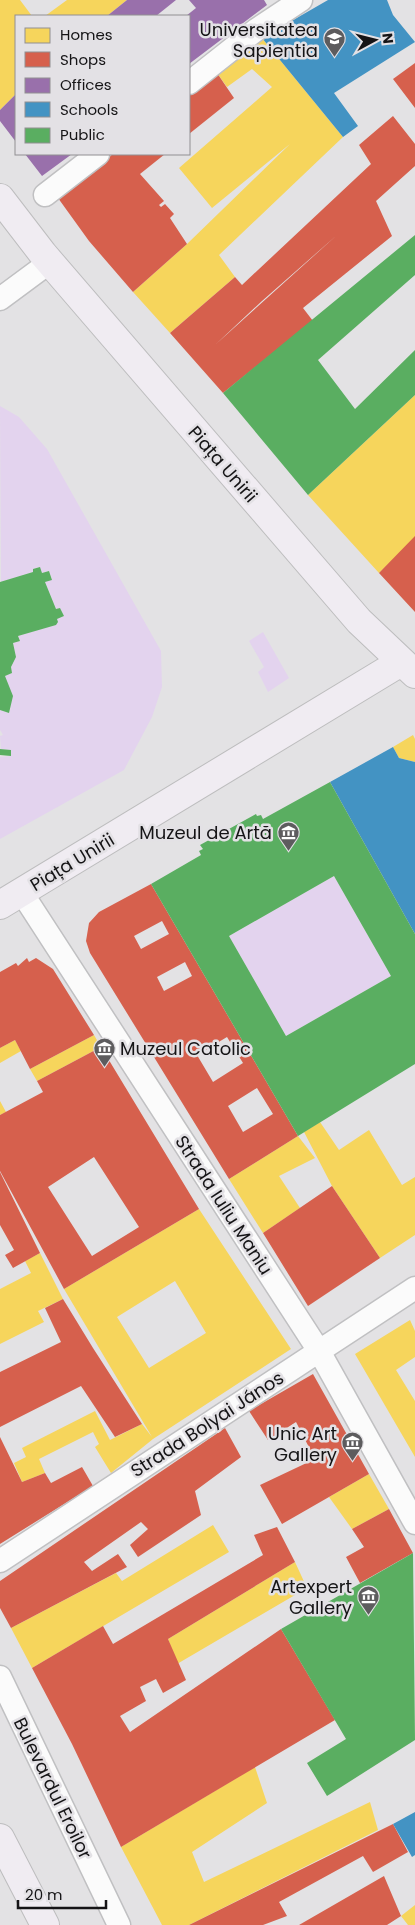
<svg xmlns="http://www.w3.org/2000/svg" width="415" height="1925" font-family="Poppins,sans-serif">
<rect width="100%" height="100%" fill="#e3e2e4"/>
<path fill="#e3d3ee" d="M0,406L19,417L47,449L161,651L162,687L152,717L124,770L0,839V757L11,756V750L1,749L0,736L3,735L0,730V710L9,713L11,708L9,706L5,676L12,673L11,667L16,657L13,643L20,641L18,636L55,625L57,619L64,616L60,608L56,609L45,582L52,579L49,571L42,573L39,567L33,569V572L1,582Z
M263,632L289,678L268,692L258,672L264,667L249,641Z
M334,876L391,976L286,1036L229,936Z"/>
<path fill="#f6d55c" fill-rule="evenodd" d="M0,0H20L32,16H16V94L0,110Z
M67,0H127L107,16H45Z
M262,38L343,137L219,255L235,277L170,333L133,292L187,244L290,144L212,208L179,168L272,87L252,69L227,87L217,73Z
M415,395V539L379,573L308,495Z
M413,735L415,739V762L399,758L393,747Z
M94,1035L101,1047L37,1081L30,1069Z
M15,1040L21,1051L0,1063V1048Z
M0,1101L6,1112L0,1115Z
M320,1122L339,1150L369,1130L402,1185L415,1177V1235L380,1258L332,1186L304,1132Z
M298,1136L315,1158L279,1176L300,1208L263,1233L229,1179Z
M199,1209L291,1349L153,1439L111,1473L95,1447L99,1444L93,1432L39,1459L45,1473L22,1482L14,1463L26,1457L22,1448L95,1411L110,1440L142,1424L152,1437L64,1289ZM175,1281L206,1333L149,1368L117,1317Z
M40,1253L63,1299L38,1311L44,1322L0,1344V1289L31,1273L25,1261Z
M410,1320L415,1331V1357L396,1370L415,1401V1457L355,1354Z
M369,1474L389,1509L352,1529L329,1497Z
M213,1525L229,1552L32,1668L11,1628L116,1573L122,1581Z
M295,1562L307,1588L177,1664L168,1639Z
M255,1767L267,1803L192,1852L204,1882L370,1802L378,1830L189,1925H162L121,1847Z
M415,1905V1925H408L401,1916Z"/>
<path fill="#d6604d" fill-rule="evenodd" d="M415,63V108L393,79Z
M217,73L234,98L189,134V95Z
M393,116L415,144V166L376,201L392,236L303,308L313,321L223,393L170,333L235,277L242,285L371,164L359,145ZM337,235L215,345L262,301Z
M113,154H165L140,174L164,201L159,205L161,207L165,204L174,214L170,218L187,244L133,292L89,241L58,198Z
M415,536V612L379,573Z
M151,884L298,1136L229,1179L90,953L86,941L89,923L99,912ZM162,921L169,934L141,949L134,936ZM185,962L192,976L164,991L157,977ZM227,1037L243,1063L213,1082L197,1055ZM257,1088L273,1114L243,1132L228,1106Z
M27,958L29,962L36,958L53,969L94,1035L30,1069L15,1040L0,1048V972L16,963L18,966Z
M101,1047L199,1209L64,1289L0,1171V1115L43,1092L37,1081ZM94,1157L139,1227L92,1256L48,1187Z
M0,1172L40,1253L13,1268L5,1255L14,1250L0,1225Z
M332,1186L380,1258L308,1306L263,1233Z
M63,1299L93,1348L142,1424L115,1437L81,1386L0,1427V1372L61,1342L45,1308Z
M313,1374L369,1474L282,1524L260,1485L315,1459L296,1422L268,1440L249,1411Z
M225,1428L241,1457L195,1491L201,1515L138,1557L130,1545L148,1529L141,1522L84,1562L92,1571L118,1554L127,1567L11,1628L0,1608V1581Z
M0,1437L22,1482L45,1473L51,1483L82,1467L93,1486L0,1544Z
M389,1509L413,1553L360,1583L346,1557L364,1547L352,1529Z
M277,1527L295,1562L168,1639L186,1680L163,1693L156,1679L140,1687L146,1701L120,1716L130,1732L281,1629L335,1720L121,1847L72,1744L32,1668L103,1626L113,1644L263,1555L254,1535Z
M393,1824L408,1852L373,1872L363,1856L279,1902L287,1916L263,1925H189Z
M384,1876L401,1916L387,1925H299Z"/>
<path fill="#9970ab" d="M127,0H176L156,16H107Z
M189,0H264L267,5L189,64V16H186L196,8Z
M16,94V142L0,121V110Z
M25,154H72L42,176Z"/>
<path fill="#4393c3" d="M328,0H387L393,15L415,42L334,93L358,126L343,137L262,38Z
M393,747L399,758L415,762V934L330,782Z
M415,1812V1855L412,1857L393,1824Z"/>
<path fill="#5aae61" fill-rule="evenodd" d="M415,235V275L318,360L355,409L415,350V395L308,495L223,393Z
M40,567L42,573L49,571L52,580L45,582L56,609L60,608L64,616L57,619L58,622L56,625L18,636L20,641L13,643L16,657L11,667L12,673L5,676L13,696L9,713L0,710V582L33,572V569Z
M0,749L11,750V756L0,755Z
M330,782L415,934V1064L298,1136L151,884L201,855L199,851L203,849L200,845L256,814L257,816L261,815L263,819ZM334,876L391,976L286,1036L229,936Z
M413,1553L415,1740L327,1796L307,1763L346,1739L281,1629Z"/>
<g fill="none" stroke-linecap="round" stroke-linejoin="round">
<defs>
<path id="pedestrian" d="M189,83L256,30L301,0
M45,195L98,154
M0,299L50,262
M22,893L319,1351L415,1523
M0,1561L415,1288
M0,1677L119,1925"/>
<path id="primary" d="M0,198L43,254L359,621L415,674
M0,905L401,662
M0,1838L45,1925"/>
</defs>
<use href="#pedestrian" stroke="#c0c0c2" stroke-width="25"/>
<use href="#primary" stroke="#bdbdbe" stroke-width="30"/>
<use href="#pedestrian" stroke="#fbfbfb" stroke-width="22"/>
<use href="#primary" stroke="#f0ecf2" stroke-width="28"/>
</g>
<defs>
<symbol id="university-pin" viewBox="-11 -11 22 30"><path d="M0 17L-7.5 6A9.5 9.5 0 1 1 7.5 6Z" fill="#5d5c5e" stroke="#e3e1e5"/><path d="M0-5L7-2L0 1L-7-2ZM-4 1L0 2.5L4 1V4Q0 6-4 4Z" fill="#fff"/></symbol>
<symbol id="museum-pin" viewBox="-11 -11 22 30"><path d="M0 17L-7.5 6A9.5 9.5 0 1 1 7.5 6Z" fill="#5d5c5e" stroke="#e3e1e5"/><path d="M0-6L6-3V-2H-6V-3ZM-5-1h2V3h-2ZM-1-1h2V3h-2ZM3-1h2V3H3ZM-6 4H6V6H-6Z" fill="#fff"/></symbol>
</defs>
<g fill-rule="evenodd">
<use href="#university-pin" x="322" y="26" width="25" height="34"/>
<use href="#museum-pin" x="276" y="820" width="25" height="34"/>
<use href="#museum-pin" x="92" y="1036" width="25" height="34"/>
<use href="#museum-pin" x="340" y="1430" width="25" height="34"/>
<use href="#museum-pin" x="356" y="1584" width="25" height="34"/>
</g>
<g text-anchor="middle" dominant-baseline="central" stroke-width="5" stroke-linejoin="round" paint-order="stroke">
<g font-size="18" fill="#151416" stroke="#e3e1e5" text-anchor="end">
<text x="318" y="29">Universitatea<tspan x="318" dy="21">Sapientia</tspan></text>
<text x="272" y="832">Muzeul de Artă</text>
<text x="120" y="1048" text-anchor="start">Muzeul Catolic</text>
<text x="337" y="1433">Unic Art<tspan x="337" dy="21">Gallery</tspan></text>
<text x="352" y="1586">Artexpert<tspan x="352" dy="21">Gallery</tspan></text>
</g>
<g font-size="18" fill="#151416" stroke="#e3e1e5">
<text transform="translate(223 464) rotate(49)">Piața Unirii</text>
<text transform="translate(72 862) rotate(-31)">Piața Unirii</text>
<text transform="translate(224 1205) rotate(57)">Strada Iuliu Maniu</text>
<text transform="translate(207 1424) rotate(-33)">Strada Bolyai János</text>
<text transform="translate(53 1788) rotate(64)">Bulevardul Eroilor</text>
</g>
</g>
<rect x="15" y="15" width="175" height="140" fill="#e3e1e5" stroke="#918f92"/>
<rect x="25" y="28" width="25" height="15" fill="#f6d55c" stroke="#918f92"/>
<text x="60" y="40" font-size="15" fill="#151416">Homes</text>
<rect x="25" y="52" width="25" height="15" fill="#d6604d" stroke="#918f92"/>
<text x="60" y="65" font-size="15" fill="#151416">Shops</text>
<rect x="25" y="78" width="25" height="15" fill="#9970ab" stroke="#918f92"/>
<text x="60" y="90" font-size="15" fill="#151416">Offices</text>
<rect x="25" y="102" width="25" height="15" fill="#4393c3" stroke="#918f92"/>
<text x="60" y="115" font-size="15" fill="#151416">Schools</text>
<rect x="25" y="128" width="25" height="15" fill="#5aae61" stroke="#918f92"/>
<text x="60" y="140" font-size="15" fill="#151416">Public</text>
<g transform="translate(375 40) rotate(83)" stroke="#e3e1e5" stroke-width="4" paint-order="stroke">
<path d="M0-4L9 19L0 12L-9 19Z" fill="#151416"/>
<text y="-8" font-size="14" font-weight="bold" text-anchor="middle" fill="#151416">N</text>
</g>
<path d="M18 1900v8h88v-8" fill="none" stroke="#151416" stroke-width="2.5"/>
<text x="25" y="1900" font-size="15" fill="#151416" stroke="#e3e1e5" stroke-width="4" paint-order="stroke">20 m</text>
</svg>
